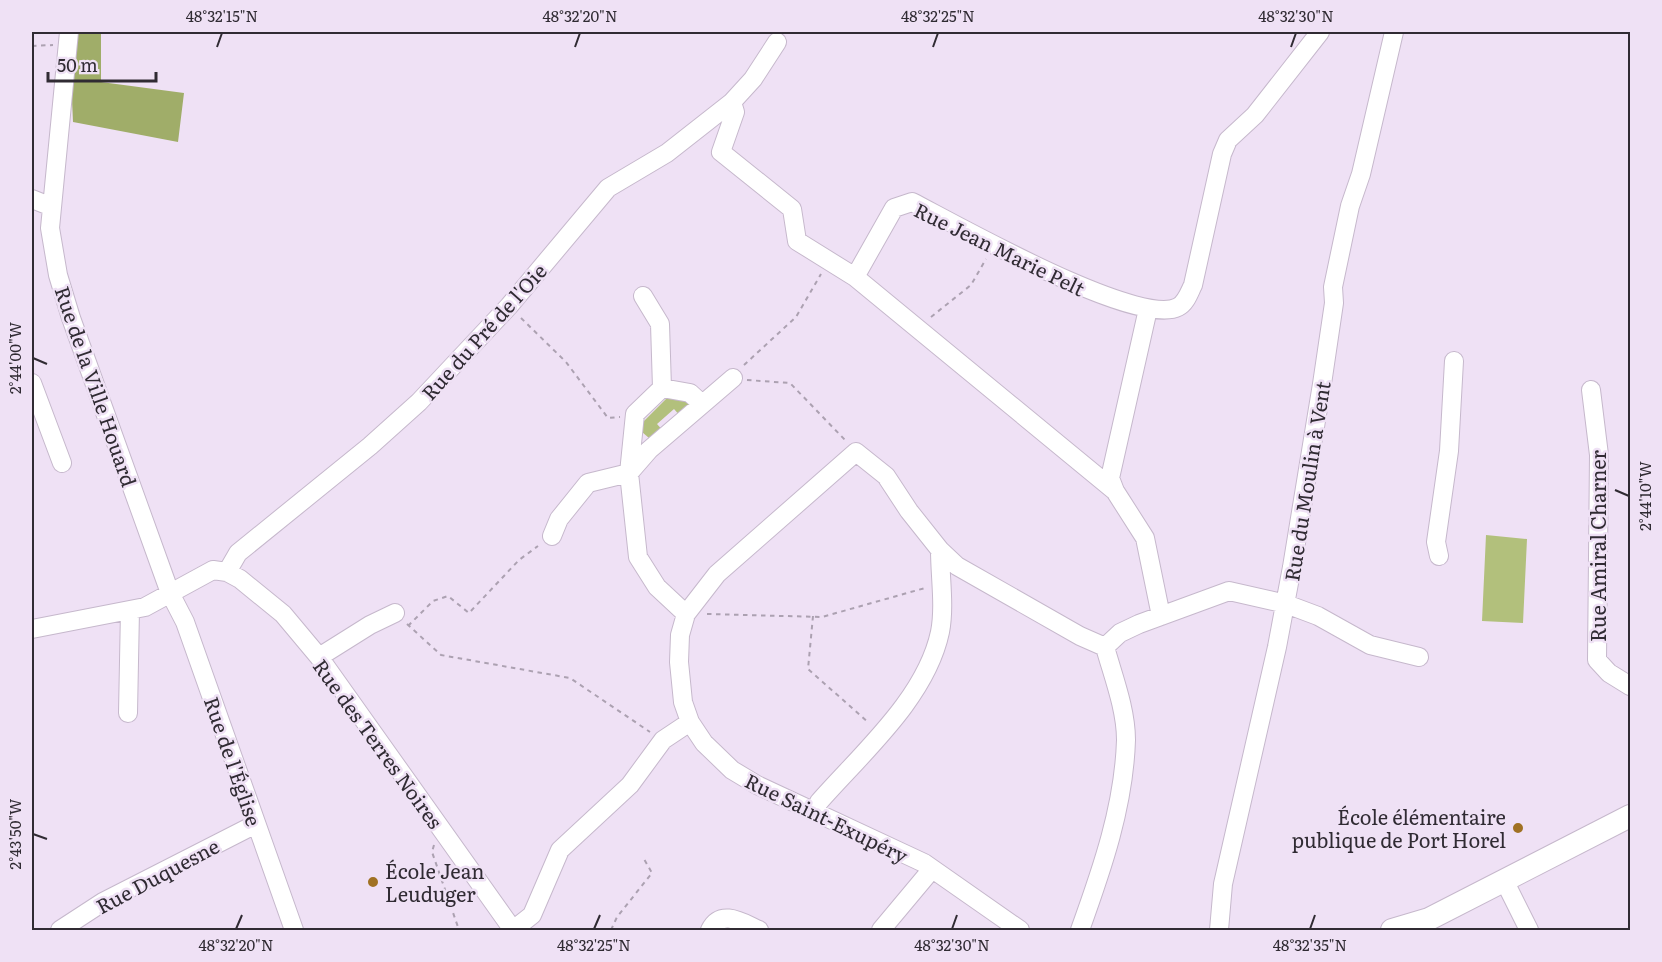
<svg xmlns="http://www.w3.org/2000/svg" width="1662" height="962" font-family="Literata,serif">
<rect width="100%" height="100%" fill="#efe1f5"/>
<path fill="#b2c07c" d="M670,395L683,396L689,404L681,417L674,409L657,424L665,433L649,438L642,432L643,422Z
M1486,535L1527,539L1523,623L1482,621Z"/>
<path fill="#a0ad69" d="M69,32H101V82L184,93L178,142L73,122Z"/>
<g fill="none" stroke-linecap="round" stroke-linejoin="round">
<defs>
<path id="minor" d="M69,32L50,228L58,275L71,318L170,593L185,622L294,930
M732,102L735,112L721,152L792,209L797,241L855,277
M32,199L52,207
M643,296L660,324L662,388L690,393L702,404
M1148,309L1110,478L1115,491L1145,538L1161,616
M32,383L62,463
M1591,390L1599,455L1597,660L1609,673L1630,686
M1115,491L855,277L894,208L912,202C955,224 1138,328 1178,307C1186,303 1189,293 1193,285L1222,154L1228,140L1255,115L1320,32
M552,536L559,519L588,483L629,473L635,414L662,388
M1439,556L1436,542L1449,451L1454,361
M227,572L238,553L370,446L419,402L509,306L608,188L667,153L732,102L753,79L777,42
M686,614L657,587L638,557L629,473L649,450L733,378
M32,629L145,607L213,570L227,572L240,579L283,614L319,657L513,930
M319,657L370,625L395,613
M128,713L130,610
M814,811L819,802C862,753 926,698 940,632C945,606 940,577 940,550
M1505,882L1529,930
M60,930L103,902L256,824
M513,930L532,915L560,850L630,785L663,740L690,722
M710,930C721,908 743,923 759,930
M881,930L932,869
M1020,930L924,863L757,785L732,770L704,743L690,722L683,702L679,662L680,635L686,614L717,574L856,452L886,476L909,511L940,550L957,566L1080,636L1105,647L1120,633L1139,624L1229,591L1286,604L1318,616L1370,645L1419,657
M1080,930C1102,869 1124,806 1126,740C1126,709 1113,676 1105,647
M1219,930L1223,884L1277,647L1292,567L1322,384L1334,303L1333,287L1350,206L1361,174L1394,32"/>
<path id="major" d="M1392,930L1429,919L1630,816"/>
</defs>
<use href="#minor" stroke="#c6b8cc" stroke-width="20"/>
<use href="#major" stroke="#c6b8cc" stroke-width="24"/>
<path stroke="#aca1b1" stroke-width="2" stroke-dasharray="4.5 4.5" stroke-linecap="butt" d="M32,46L53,45
M931,317L971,285L986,259
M521,318L566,362L608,418L620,417
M744,365L796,317L821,274
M747,380L790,383L846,441
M707,614L822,617L925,588
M813,616L808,669L869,723
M407,624L441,655L570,678L650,732
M408,626L433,601L448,596L469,613L519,560L538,546
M434,845L432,852L459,930
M611,930L617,917L652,873L644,859"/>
<use href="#minor" stroke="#fff" stroke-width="18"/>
<use href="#major" stroke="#fff" stroke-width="22"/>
</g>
<path fill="none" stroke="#302b33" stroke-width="2" d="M217,47L222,33M575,47L580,33M933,47L938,33M1291,47L1296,33M33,358L47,364M1615,490L1629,496M33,834L47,839M236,929L242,915M594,929L600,915M952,929L957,915M1310,929L1315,915"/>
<g fill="#a07123" stroke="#efe1f5" stroke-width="2">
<circle cx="1518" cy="828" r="6"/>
<circle cx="373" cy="882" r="6"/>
</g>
<g text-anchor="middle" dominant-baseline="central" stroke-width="5" stroke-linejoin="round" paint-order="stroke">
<g font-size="20" fill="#302b33" stroke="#efe1f5">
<text transform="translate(1000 248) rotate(26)">Rue Jean Marie Pelt</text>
<text transform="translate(483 331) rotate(-48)">Rue du Pré de l'Oie</text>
<text transform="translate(97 386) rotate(71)">Rue de la Ville Houard</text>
<text transform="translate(1306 481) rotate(-81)">Rue du Moulin à Vent</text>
<text transform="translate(1597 546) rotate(-90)">Rue Amiral Charner</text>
<text transform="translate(379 743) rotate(54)">Rue des Terres Noires</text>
<text transform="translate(234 761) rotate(71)">Rue de l'Église</text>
<text transform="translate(827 817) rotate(26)">Rue Saint-Exupéry</text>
<text transform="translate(157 875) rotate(-28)">Rue Duquesne</text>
</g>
<g font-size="20" fill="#302b33" stroke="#efe1f5" text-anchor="end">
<text x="1506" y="816">École élémentaire<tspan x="1506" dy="23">publique de Port Horel</tspan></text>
<text x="385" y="870" text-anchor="start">École Jean<tspan x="385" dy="23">Leuduger</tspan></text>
</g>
</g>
<rect width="1662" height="962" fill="none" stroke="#efe1f5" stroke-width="66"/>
<path d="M48 72v9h108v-9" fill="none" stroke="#302b33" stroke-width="3"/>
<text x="57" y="72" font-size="18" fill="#302b33" stroke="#efe1f5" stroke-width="4.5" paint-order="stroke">50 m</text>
<rect x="33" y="33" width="1596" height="896" fill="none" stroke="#302b33" stroke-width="2"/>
<g font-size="15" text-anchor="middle" fill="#302b33">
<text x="222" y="22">48°32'15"N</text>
<text x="580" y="22">48°32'20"N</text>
<text x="938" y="22">48°32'25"N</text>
<text x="1296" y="22">48°32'30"N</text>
<text transform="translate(16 358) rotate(-90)" y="5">2°44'00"W</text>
<text transform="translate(1646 496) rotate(-90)" y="5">2°44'10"W</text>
<text transform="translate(16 834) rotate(-90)" y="5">2°43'50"W</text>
<text x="236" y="951">48°32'20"N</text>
<text x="594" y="951">48°32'25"N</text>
<text x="952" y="951">48°32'30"N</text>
<text x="1310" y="951">48°32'35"N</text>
</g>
</svg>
